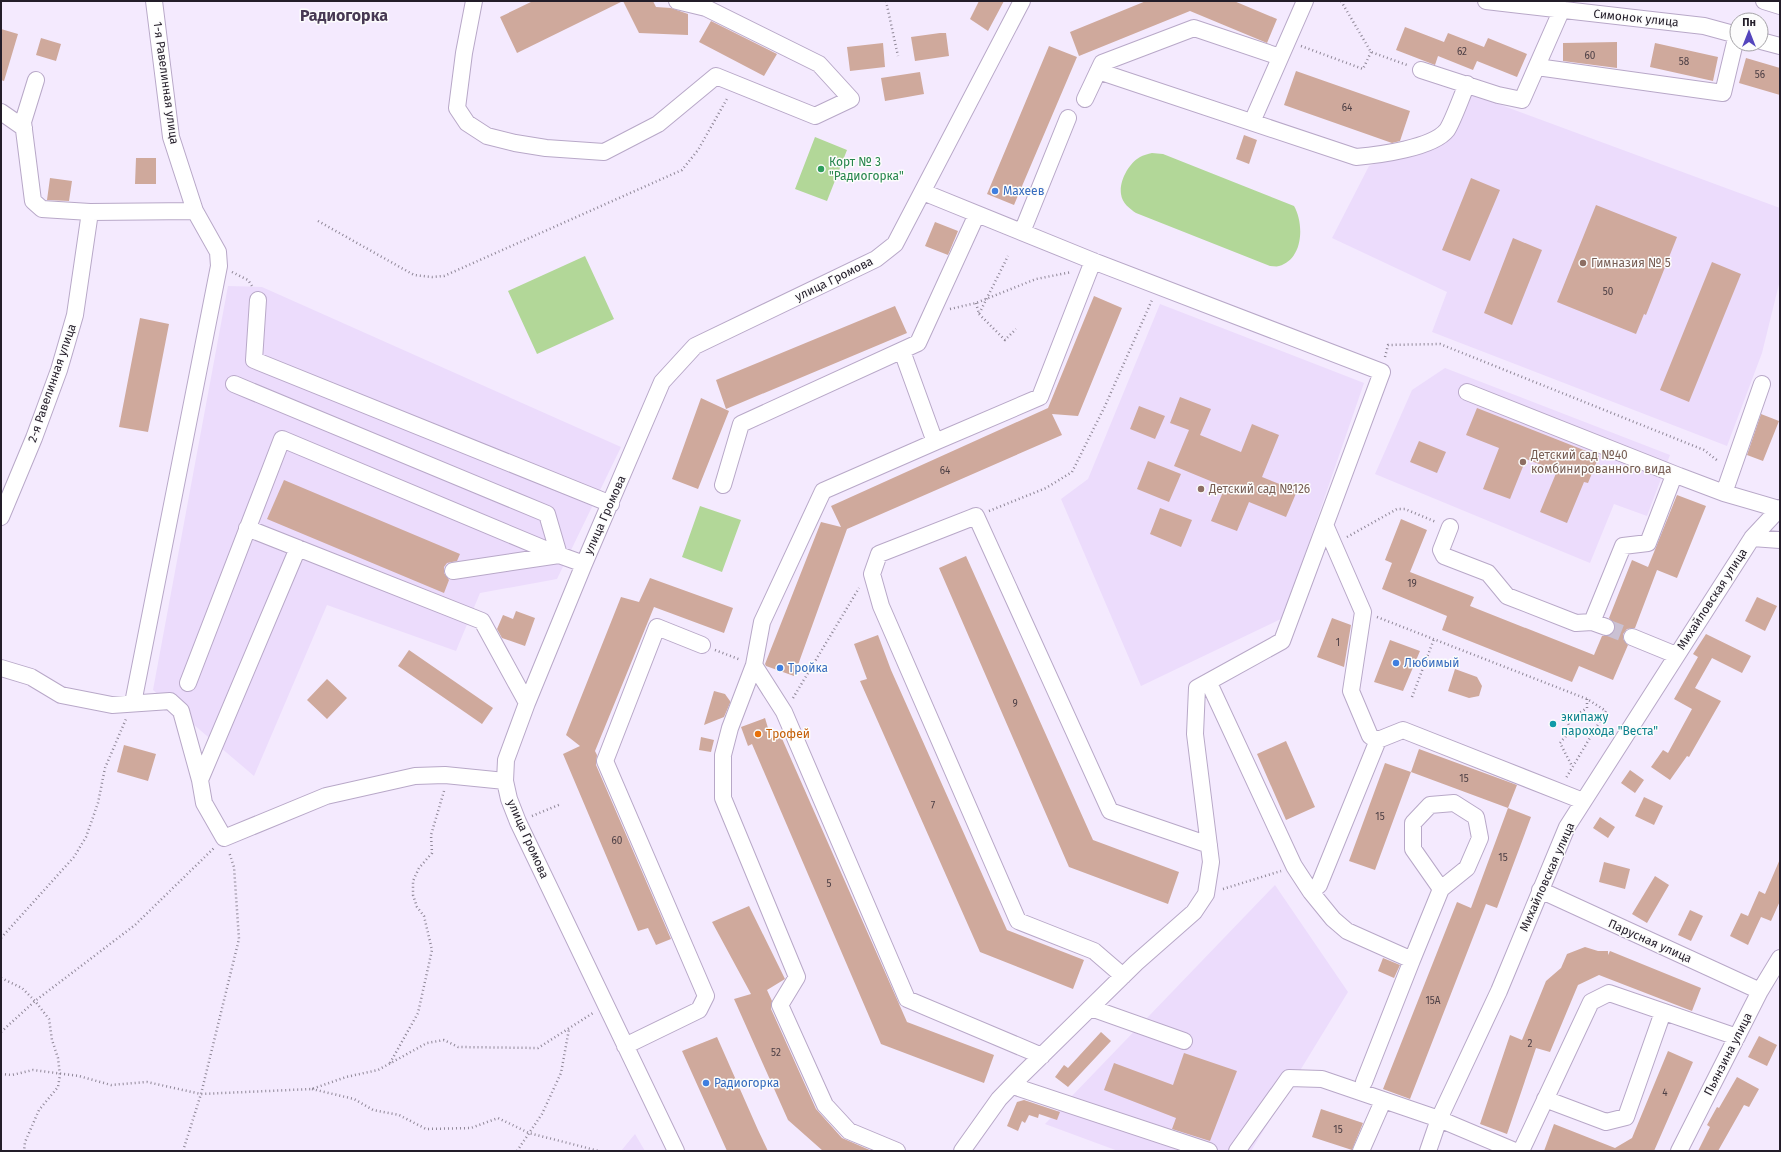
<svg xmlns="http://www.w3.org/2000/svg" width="1781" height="1152" font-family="'Fira Sans',sans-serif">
<rect width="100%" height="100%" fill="#f4eafe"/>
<path fill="#ecdcfc" d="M1466,92L1780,208V280L1762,353L1727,446L1432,332L1447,292L1332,238L1369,166L1446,137Z
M228,286L262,287L621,447L557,579L480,593L456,651L327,605L254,776L153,690Z
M1160,304L1364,383L1283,618L1141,686L1061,499L1088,479Z
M1445,368L1670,455L1647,516L1614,504L1590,563L1375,474L1412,390Z
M1275,885L1348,992L1251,1151H1118L1045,1124Z
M635,1134L645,1151H621Z"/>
<path fill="#b2d798" d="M815,137L847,150L827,201L795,189Z
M1152,153L1163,154L1294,206C1304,223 1304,259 1279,266C1277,267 1273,266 1270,266L1136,213C1130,209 1122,203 1121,194C1119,181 1129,163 1140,157C1143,155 1148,154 1152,153Z
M585,256L614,319L537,354L508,291Z
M700,506L741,520L722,572L682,557Z"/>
<path fill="#cfa99c" d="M533,1H623L517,53L500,17Z
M623,1H653L656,7L671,8L688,14V35L639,33Z
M979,1H1004L988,31L970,19Z
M1146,1H1234L1277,19L1267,43L1190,11L1079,56L1070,32Z
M711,21L777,54L764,76L699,42Z
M1405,27L1444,42L1448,33L1484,47L1488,38L1527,54L1517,77L1477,61L1473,70L1438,56L1435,65L1396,50Z
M1,29L18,34L4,81L1,80Z
M940,33H946L949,56L915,61L911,37Z
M41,38L61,44L56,61L36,55Z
M1617,42V68L1563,61V43Z
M883,43L885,67L850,71L847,47Z
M1655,43L1718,57L1713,81L1650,67Z
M1049,46L1077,57L1014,205L987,194Z
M1746,58L1780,68V95L1739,83Z
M1296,71L1410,111L1400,141L1392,143L1284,105Z
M920,72L924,94L885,101L881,78Z
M1244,135L1257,140L1249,164L1236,159Z
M136,158H156V184H135Z
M50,178L72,181L69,201L47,200Z
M1471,178L1500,190L1470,261L1442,250Z
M1596,205L1677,237L1646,315L1644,314L1636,334L1557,302Z
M935,222L958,231L948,255L925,246Z
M1513,238L1542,250L1512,325L1484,313Z
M1712,262L1741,274L1689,402L1660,390Z
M1094,296L1122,308L1078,416L1052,414L1062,435L847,529L794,676L766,666L765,664L821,522L841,527L831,506L1048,408Z
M895,306L907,333L726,409L716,380Z
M140,318L169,324L148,432L119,427Z
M1180,397L1211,409L1200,435L1241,452L1252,424L1279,435L1262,477L1297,491L1286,517L1249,502L1237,531L1211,521L1225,487L1174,466L1189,430L1170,423Z
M701,398L729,411L698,489L672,479Z
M1139,406L1165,416L1155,439L1130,429Z
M1477,408L1599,456L1588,483L1584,482L1567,523L1540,512L1557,471L1526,459L1510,499L1483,489L1499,448L1466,435Z
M1761,414L1779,421L1763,461L1747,455Z
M1419,441L1446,452L1437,473L1410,462Z
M1148,461L1181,474L1169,502L1137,489Z
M284,480L460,554L457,561L447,563L444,567V573L449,580L444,593L267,519Z
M1677,495L1706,506L1677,578L1657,570L1635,628L1627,629L1623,634V639L1628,645L1613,680L1579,666L1572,682L1442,630L1447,616L1382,589L1392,563L1385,560L1401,519L1427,530L1410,572L1474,597L1470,606L1594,655L1602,636H1608L1615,631V625L1609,618L1632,560L1648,567Z
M1160,508L1192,520L1181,547L1150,534Z
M966,556L1093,840L1179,872L1168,904L1069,867L939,568Z
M650,578L733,608L724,633L654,607L595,751L597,755L596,765L671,939L656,945L648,928L638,931L563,754L580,746L566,735L621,597L639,602Z
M1757,597L1777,606L1765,631L1745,621Z
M516,611L535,618L525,646L502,638L497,629L503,615L513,619Z
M1332,618L1351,625L1344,667L1317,657Z
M1706,634L1751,656L1742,673L1712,658L1695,688L1721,701L1689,757L1687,756L1670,780L1651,767L1663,750L1668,753L1692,709L1674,699L1698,657L1693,654Z
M878,635L891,670L1007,930L1084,960L1073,989L980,952L860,681L867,679L854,644Z
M1390,640L1420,651L1403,691L1374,682Z
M409,650L493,708L482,724L398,666Z
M1455,669L1477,677L1482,686L1479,696L1469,698L1448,691Z
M327,679L347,698L327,719L307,700Z
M714,691L725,694L730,701V703L724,717L704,725Z
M765,718L771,738L780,734L907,1022L994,1055L984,1083L881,1044L752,744L748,746L741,727Z
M701,737L714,740L711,752L699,750Z
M1286,741L1315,807L1286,820L1257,754Z
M124,745L156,754L148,781L117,772Z
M1419,749L1517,785L1508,808L1411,772Z
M1385,763L1411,772L1375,870L1349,861Z
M1630,770L1644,780L1635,793L1621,783Z
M1644,797L1663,806L1654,825L1635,816Z
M1508,808L1531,817L1497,908L1486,904L1410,1099L1383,1089L1457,902L1471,908Z
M1600,817L1615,827L1608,838L1593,828Z
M1780,859V901L1771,921L1761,917L1748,945L1730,936L1741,913L1748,916L1759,891L1765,894Z
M1604,862L1630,869L1625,889L1599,882Z
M1655,876L1669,885L1647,923L1632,914Z
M749,906L785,979L767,990L772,1001L771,1009L816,1109L842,1138L872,1151H823L788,1120L734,999L751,994L712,922Z
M1690,910L1703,916L1691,941L1678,935Z
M1585,947L1598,951H1608V955L1610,951L1701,988L1692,1011L1599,975L1578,985L1550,1052L1536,1048L1507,1134L1480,1124L1510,1035L1522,1040L1546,981L1561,968L1567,954Z
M1383,958L1400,965L1394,978L1378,971Z
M1101,1032L1111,1041L1068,1087L1055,1077L1064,1065L1068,1068Z
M1759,1036L1777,1045L1767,1066L1748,1057Z
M717,1037L758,1130L768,1151H727L682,1051Z
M1668,1051L1693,1062L1654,1151H1544L1554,1124L1615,1148L1632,1138Z
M1184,1053L1237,1071L1210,1141L1172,1129L1176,1118L1104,1090L1114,1063L1173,1085Z
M1737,1077L1759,1089L1749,1107L1744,1105L1718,1151H1698L1710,1127L1707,1125L1717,1107L1719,1108Z
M1024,1100L1060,1112L1057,1120L1039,1114L1038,1118L1029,1115L1025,1123L1022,1121L1018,1131L1007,1126L1017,1102Z
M1321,1109L1363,1123L1352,1150L1312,1137Z"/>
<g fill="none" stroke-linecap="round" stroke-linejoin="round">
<path stroke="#cac1d3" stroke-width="16" stroke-dasharray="16 8" stroke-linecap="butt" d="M1606,627L1632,637"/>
<defs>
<path id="minor" d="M474,1L464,53L457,108L467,123L487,136L515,143L546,148L604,152L658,124L716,76L815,116L851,99L819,64L706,8L677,1
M1486,1L1704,26L1737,35
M1764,1L1780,6
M1761,41L1780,46
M1537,67L1723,93L1737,34
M1421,70L1498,95L1522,100L1562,9
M1098,71L1356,157C1379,155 1433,148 1447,130C1453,121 1462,95 1467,84
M1085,99L1102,63L1194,28L1280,57
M1,112L24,128
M1252,122L1305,1
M923,192L1093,261L1382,372L1282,641L1197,688L1195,734L1211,862L1206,894L1194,912L1136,963L1023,1074L999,1099L962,1151
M90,212L195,211
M1022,232L1068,118
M258,300L254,360L611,504
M1467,392L1679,476
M935,442L1040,397L1093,261
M723,485L741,424L918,343L977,214
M1724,493L1762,384
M1,517L34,438L59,370L75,315L90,212L42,209L33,201L23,122L36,80
M1326,527L1363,612L1351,691L1370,736L1378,740
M1450,527L1441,550L1444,556L1488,573L1507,596L1576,623L1592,622L1623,546L1648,543L1673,478L1679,476L1724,493L1779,509
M247,528L482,621L527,703
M1752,538L1780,540
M453,571L559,555L584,564
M1592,622L1606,627
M1632,637L1676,655
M754,665L762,622L823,491L935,442L902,351
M1,668L31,677L61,695L112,705L170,701L181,711L200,780L204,803L224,838L326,796L415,776L445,775L505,781
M188,683L282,439L559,555L547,514L234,384
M1209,683L1294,866L1311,892L1319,885L1378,740L1403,730L1583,801
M133,703L219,266L218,252L195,211L171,137L154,1
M200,780L298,548
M1540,890L1760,991
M1311,892L1333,919L1347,931L1412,960L1441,889L1467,868L1480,838L1476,817L1454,803L1430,805L1413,823V849L1441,889
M1123,976L1094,951L1018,921L881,606L872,574L879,554L976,516L1110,811L1209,845
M1091,1008L1184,1041
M625,1046L699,1010L706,996L605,761L657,627L702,645
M1364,1082L1412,960
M1013,1086L1209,1151
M1545,1099L1606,1122L1626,1117L1663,1012
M676,1151L518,822L509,799L505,781L506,760L527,703L584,564L662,382L695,346L876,259L895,244L1022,1
M897,1151L849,1131L825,1105L780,1005L797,977L723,798V755L730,728L754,665L784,712L907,999L1042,1056
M1237,1151L1289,1078L1322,1079L1439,1119L1499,991L1567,827L1752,538L1780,508
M1361,1151L1383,1101
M1428,1151L1439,1119L1515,1151
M1521,1151L1591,1002L1609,993L1737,1037
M1679,1151L1760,991L1780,958"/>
</defs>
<use href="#minor" stroke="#b8a8c8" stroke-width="18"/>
<path stroke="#8f8797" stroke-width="2.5" stroke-dasharray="1 3" stroke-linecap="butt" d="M886,1L898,56
M1341,1L1371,52L1407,65
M1301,46L1363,69L1371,52
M318,221L414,275L432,277L444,276L682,170L698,150L728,97
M232,272L248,280L252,286
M976,303L979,314L1008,256
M950,309L976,303L1036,279L1072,272
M979,314L1005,340L1016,329
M1385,357L1388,345L1440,344L1704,450L1718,461
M989,511L1046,488L1072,472L1105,406L1152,300
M1347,537L1397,509H1405L1436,522
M1377,617L1587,699L1606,711L1566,778
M715,650L741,660
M1412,697L1434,639
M793,698L859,588
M1587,699V708L1567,721L1571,730L1592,734
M1571,730L1560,743L1572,766
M532,816L561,804
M1223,889L1281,871
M1,938L74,857L86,837L98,803L105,768L126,719
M1,978L22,988L35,1001L49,1019L52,1040L58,1058L60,1075L58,1087L39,1110L25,1142L24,1151
M1,1032L35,1001L135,925L214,848
M390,1063L418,1013L432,950L424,916L417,907L413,895V881L419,868L432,853L431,835L444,791
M1,1074L12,1075L33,1070L79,1076L111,1085L147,1082L201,1094L312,1089L346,1077L378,1070L427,1043L444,1040L458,1047L538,1048L593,1013
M312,1089L354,1099L373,1110L399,1115L426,1129L471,1128L498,1118L529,1133L599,1151
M183,1151L201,1094L239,939L234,867L229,852
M517,1151L542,1114L561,1073L569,1029"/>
<use href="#minor" stroke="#fff" stroke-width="16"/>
</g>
<circle fill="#2e9e5b" stroke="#fcfcfc" stroke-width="1.5" cx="821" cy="169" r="4"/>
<g fill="#3f7fe0" stroke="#fcfcfc" stroke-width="1.5">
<circle cx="995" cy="191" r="4"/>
<circle cx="1396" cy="663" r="4"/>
<circle cx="780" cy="668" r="4"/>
<circle cx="706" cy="1083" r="4"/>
</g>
<g fill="#8d6e63" stroke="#fcfcfc" stroke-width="1.5">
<circle cx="1583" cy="263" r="4"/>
<circle cx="1523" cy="462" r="4"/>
<circle cx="1201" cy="489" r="4"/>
</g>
<circle fill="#0f9aa8" stroke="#fcfcfc" stroke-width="1.5" cx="1553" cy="724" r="4"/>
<circle fill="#e8710a" stroke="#fcfcfc" stroke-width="1.5" cx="758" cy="734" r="4"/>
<g text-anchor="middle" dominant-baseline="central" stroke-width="3" stroke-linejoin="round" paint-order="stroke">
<g font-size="10" fill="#4e4046">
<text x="1462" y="52">62</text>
<text x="1590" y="56">60</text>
<text x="1684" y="62">58</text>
<text x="1760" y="75">56</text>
<text x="1347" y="108">64</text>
<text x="1608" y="292">50</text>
<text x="945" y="471">64</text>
<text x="1412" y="584">19</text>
<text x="1338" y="643">1</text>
<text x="1015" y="704">9</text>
<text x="1464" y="779">15</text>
<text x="933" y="806">7</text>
<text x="1380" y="817">15</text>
<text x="617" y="841">60</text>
<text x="1503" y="858">15</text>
<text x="829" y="884">5</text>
<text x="1433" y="1001">15А</text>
<text x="1530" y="1044">2</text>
<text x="776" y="1053">52</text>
<text x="1665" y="1093">4</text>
<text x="1338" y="1130">15</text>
</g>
<g font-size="12" fill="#231d29" stroke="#fcfcfc">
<text transform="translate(1636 18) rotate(6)">Симонок улица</text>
<text transform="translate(166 83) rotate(82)">1-я Равелинная улица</text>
<text transform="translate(834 279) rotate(-26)">улица Громова</text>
<text transform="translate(52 383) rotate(-71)">2-я Равелинная улица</text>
<text transform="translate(605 515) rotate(-66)">улица Громова</text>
<text transform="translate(1712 599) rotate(-57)">Михайловская улица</text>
<text transform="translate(528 839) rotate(66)">улица Громова</text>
<text transform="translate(1547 877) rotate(-66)">Михайловская улица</text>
<text transform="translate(1650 941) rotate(24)">Парусная улица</text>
<text transform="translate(1728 1054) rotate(-63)">Пьянзина улица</text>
</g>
<g font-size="12" fill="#27864d" stroke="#fcfcfc" text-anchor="start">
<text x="829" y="162">Корт № 3<tspan x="829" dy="14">"Радиогорка"</tspan></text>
</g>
<g font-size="12" fill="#366cbe" stroke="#fcfcfc" text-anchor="start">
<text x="1003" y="191">Махеев</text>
<text x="1404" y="663">Любимый</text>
<text x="788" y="668">Тройка</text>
<text x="714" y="1083">Радиогорка</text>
</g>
<g font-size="12" fill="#785e54" stroke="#fcfcfc" text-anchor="start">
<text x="1591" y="263">Гимназия № 5</text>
<text x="1531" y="455">Детский сад №40<tspan x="1531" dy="14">комбинированного вида</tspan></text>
<text x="1209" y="489">Детский сад №126</text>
</g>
<g font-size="12" fill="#0d838f" stroke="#fcfcfc" text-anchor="start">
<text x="1561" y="717">экипажу<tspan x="1561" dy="14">парохода "Веста"</tspan></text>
</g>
<g font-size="12" fill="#c56008" stroke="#fcfcfc" text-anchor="start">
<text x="766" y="734">Трофей</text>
</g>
<g font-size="16" font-weight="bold" fill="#473953" stroke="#fcfcfc">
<text x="344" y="15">Радиогорка</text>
</g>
</g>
<rect width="1781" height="1152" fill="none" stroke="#231d29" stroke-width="4"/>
<g transform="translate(1749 32)"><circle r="19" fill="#fcfcfc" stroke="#a5a3a8"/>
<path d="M0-3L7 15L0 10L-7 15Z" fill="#5344bc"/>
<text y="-6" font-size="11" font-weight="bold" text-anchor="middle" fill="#231d29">Пн</text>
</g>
</svg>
